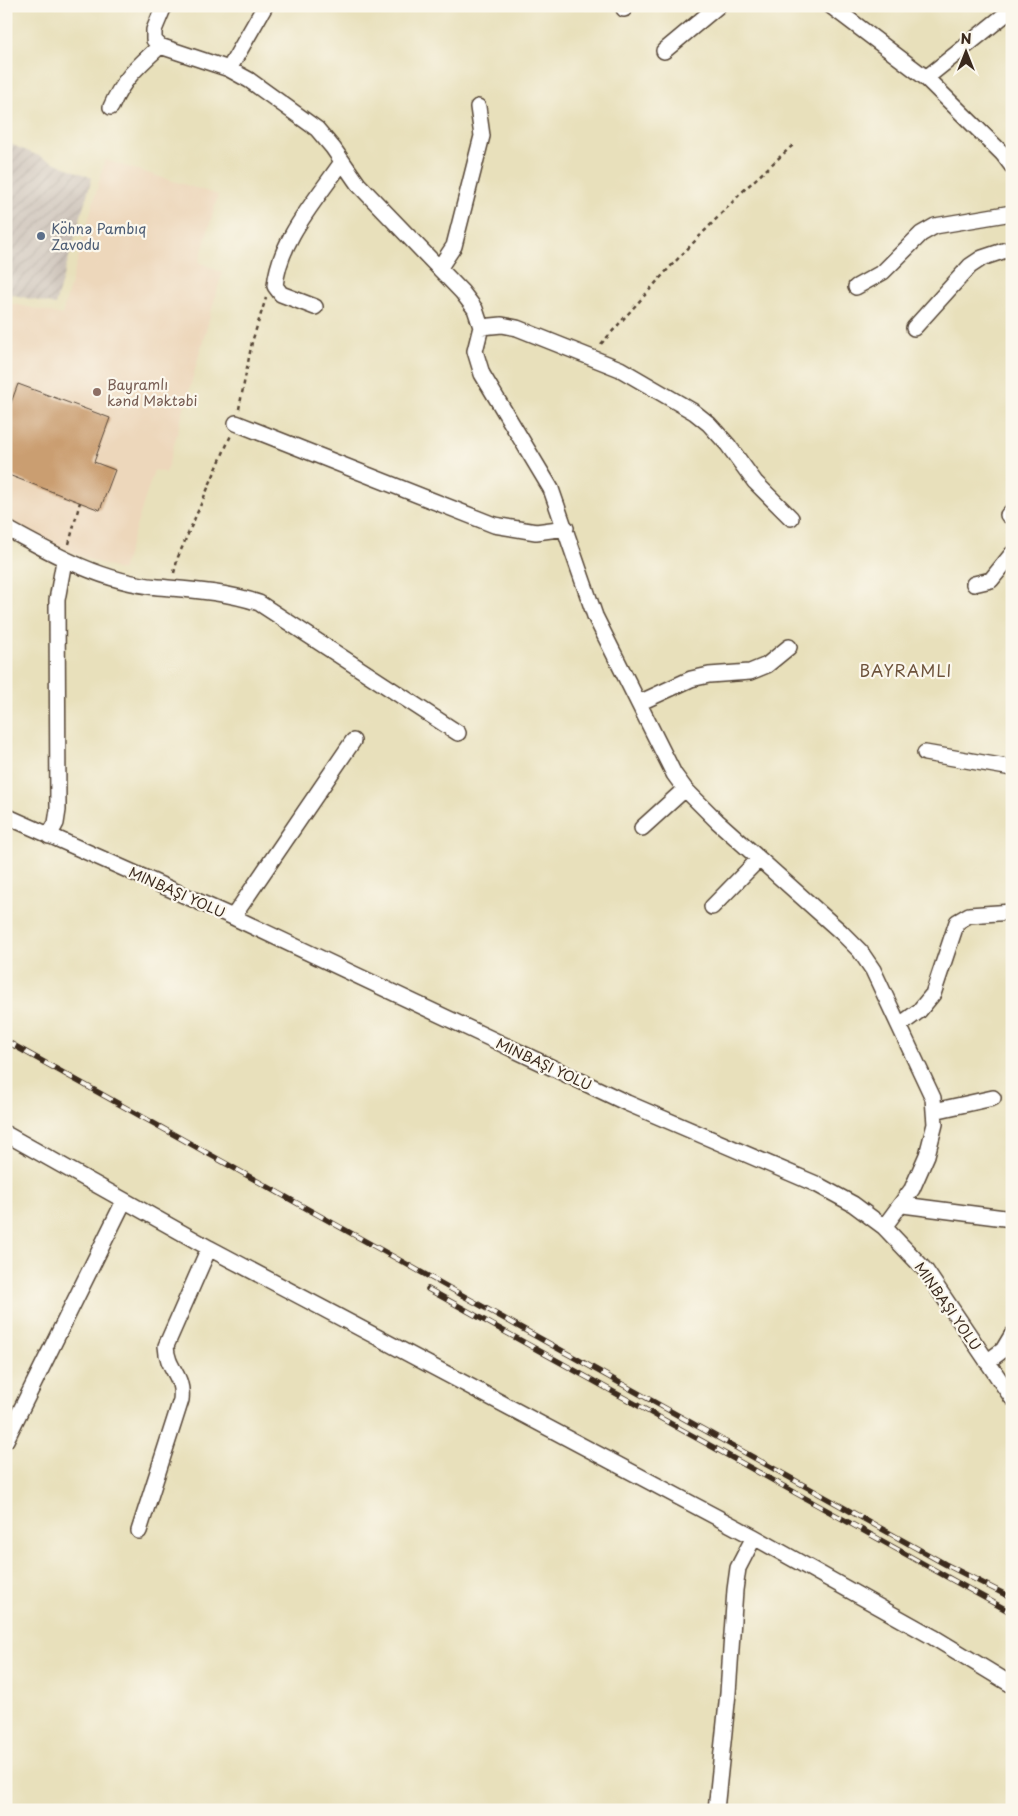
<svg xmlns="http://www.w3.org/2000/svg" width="1018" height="1816" font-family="'Playpen Sans',sans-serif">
<defs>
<pattern id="industrial-furrows" width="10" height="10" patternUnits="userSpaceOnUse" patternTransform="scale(1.25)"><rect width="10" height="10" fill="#ccc2b9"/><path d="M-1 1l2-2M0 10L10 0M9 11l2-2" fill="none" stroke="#b0a79f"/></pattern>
</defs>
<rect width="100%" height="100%" fill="#fbf7ec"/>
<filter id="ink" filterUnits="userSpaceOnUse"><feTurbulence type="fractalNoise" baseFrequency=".02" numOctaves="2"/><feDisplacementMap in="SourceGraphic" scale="10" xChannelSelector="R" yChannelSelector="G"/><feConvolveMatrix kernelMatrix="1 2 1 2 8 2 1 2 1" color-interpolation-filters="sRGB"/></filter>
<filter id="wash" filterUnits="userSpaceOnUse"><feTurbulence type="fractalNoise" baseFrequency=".0096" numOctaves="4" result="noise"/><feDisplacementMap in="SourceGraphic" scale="20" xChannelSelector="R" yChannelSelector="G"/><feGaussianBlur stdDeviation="1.12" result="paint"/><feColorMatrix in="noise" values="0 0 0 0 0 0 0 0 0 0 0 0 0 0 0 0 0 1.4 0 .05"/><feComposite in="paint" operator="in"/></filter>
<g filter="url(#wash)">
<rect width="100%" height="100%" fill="#e8e0bb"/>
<path fill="#edd7bb" d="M105,160L218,195L199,262L222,273L166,473L154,470L122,571L74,554L6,519V302L62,315Z"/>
<path fill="url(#industrial-furrows)" d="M6,134L10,144L92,178L55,305L6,293Z"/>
<g id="blocks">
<path fill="#ca9e71" d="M18,384L110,418L94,462L115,470L100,510L6,474V416Z"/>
</g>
</g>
<g filter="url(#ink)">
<use href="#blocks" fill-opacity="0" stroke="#554536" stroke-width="1"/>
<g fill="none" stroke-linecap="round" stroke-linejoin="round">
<defs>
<path id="minor" d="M164,6L154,30V40L160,46L229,69L249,80L317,129L333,148L358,184L462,292L475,309L481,327L475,351L482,374L551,489L595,616L674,774L685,789L717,821L841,932L860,951L873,970L933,1098L935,1124L927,1155L912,1189L884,1227
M831,6L926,78L1003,154L1012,166
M624,9L626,6
M664,51L718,6
M229,69L265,6
M926,78L1012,9
M111,107C123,79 138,66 160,46
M440,267L454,246L482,136L478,107
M856,287L883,272L921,234L935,226L1012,213
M315,307L281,294L275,286C279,240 317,199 342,162
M481,327L502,325L517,328L620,369L694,412L709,424L728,445L755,482L791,518
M914,328L970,266L982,258L1012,248
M236,423L494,525L536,532L566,528
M1008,515L1012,511
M6,528C53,554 102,582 158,587C192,590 226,592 259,603L458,733
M974,584L991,580L1012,554
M639,703L691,679L709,675L750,672L767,665L789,647
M925,753L1012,768
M6,816L233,917L627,1103L816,1184L853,1204L884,1227L926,1271L1012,1398
M642,828L685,789
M49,836L56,823L58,810L57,600L64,561
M712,907L759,859
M233,917L353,741
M900,1025L919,1011L933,994L957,922L969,915L1012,912
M934,1111L993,1098
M6,1134L209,1248L754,1537L933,1637L1012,1685
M903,1205L1012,1219
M987,1362L1003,1350L1012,1335
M6,1440L124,1201
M139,1531L181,1400C184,1374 167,1371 166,1346L209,1248
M716,1810L728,1693L735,1590L738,1568L754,1537"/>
</defs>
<use href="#minor" stroke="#554536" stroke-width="18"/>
<path stroke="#554536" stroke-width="2.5" stroke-dasharray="4 4" stroke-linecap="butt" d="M601,344L670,267L745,189L793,145
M239,409L252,342L266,298
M69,544L80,502
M174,573L178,557L231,435"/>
<use href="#minor" stroke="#fff" stroke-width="15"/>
<defs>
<path id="rail" d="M6,1041L945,1564L1012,1598
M428,1289L1012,1613"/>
</defs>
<use href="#rail" stroke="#3b2a1e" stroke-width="5.5"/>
<use href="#rail" stroke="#fbf7ec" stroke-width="4" stroke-dasharray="11" stroke-linecap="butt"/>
</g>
</g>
<circle fill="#5c6f8a" stroke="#fbf7ec" stroke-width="2" cx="41" cy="236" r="5"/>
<circle fill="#8d6e63" stroke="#fbf7ec" stroke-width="2" cx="97" cy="392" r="5"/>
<g text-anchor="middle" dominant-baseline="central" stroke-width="4.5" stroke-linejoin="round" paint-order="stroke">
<g font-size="14" fill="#4e5e75" stroke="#fbf7ec" text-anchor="start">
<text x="51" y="228">Köhnə Pambıq<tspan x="51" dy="16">Zavodu</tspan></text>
</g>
<g font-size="14" fill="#785e54" stroke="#fbf7ec" text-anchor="start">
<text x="107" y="384">Bayramlı<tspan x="107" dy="16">kənd Məktəbi</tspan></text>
</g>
<g font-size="14" fill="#3b2a1e" stroke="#fbf7ec">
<text transform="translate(177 892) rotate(24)">MINBAŞI YOLU</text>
<text transform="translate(544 1064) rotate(25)">MINBAŞI YOLU</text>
<text transform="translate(948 1306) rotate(55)">MINBAŞI YOLU</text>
</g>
<g font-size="16" letter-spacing="1" fill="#6d533b" stroke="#fbf7ec">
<text x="906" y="670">BAYRAMLI</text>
</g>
</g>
<rect width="1018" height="1816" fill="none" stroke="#fbf7ec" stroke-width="25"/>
<g transform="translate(966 52)" stroke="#fbf7ec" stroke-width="4" paint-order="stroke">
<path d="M0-4L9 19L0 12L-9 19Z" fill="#3b2a1e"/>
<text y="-8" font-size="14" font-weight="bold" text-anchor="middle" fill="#3b2a1e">N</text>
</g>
</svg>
